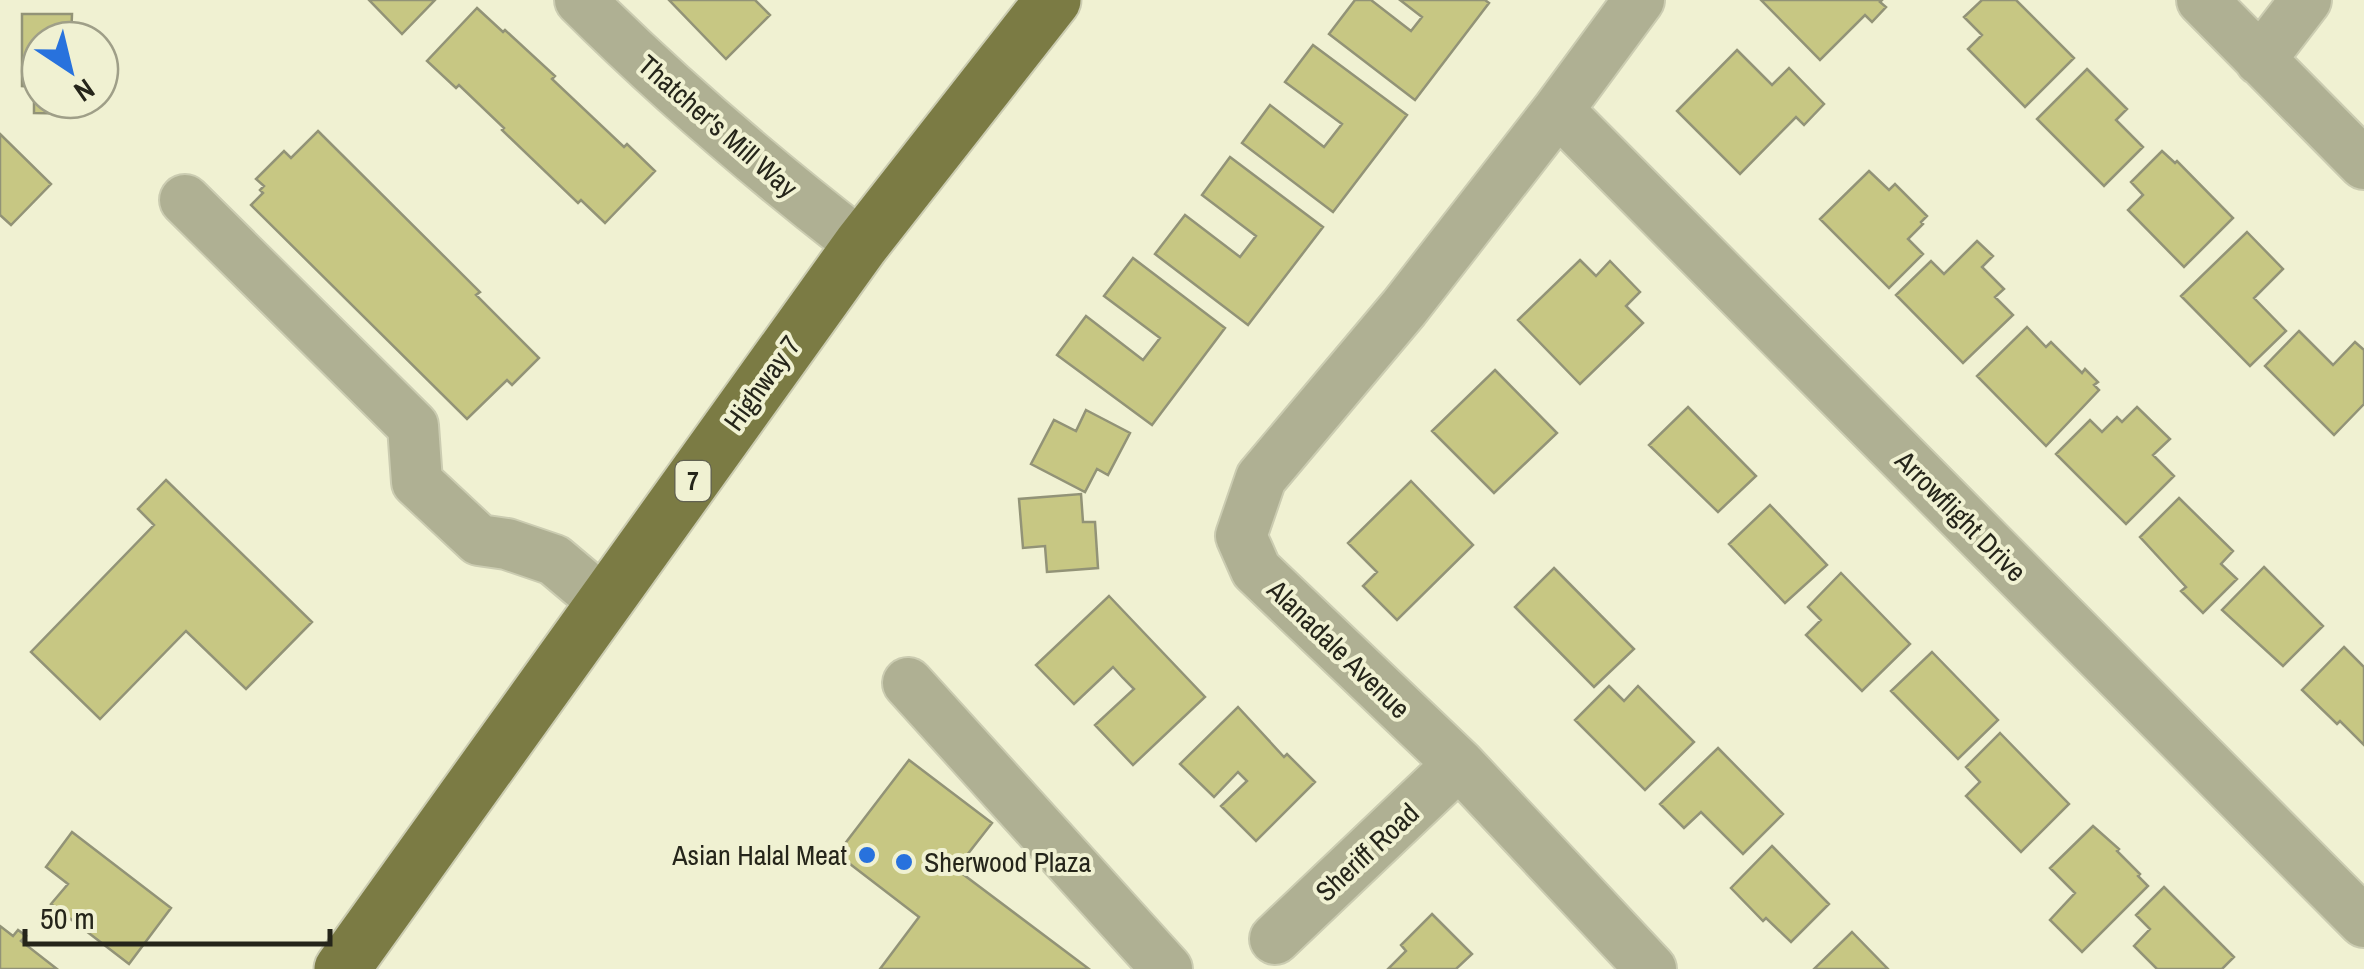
<svg xmlns="http://www.w3.org/2000/svg" width="2364" height="969" font-family="'Archivo Narrow',sans-serif">
<rect width="100%" height="100%" fill="#f0f1d2"/>
<path fill="#c7c783" stroke="#929377" stroke-width="2.5" d="M369,0H435L402,34Z
M669,0H755L770,15L726,59Z
M1355,0H1371L1411,31L1422,17L1400,0H1485L1489,3L1415,100L1329,34Z
M1761,0H1882L1880,2L1886,7L1872,22L1865,15L1820,60Z
M1982,0H2016L2074,58L2025,107L1968,49L1982,35L1964,17Z
M477,8L503,32L505,30L555,76L552,79L624,147L627,144L655,171L605,223L581,200L578,203L502,130L504,128L459,85L456,88L427,61Z
M22,14H72L71,40H40V100H87V114L34,113V87L22,86Z
M1313,45L1407,115L1333,212L1242,143L1270,105L1324,147L1342,124L1285,82Z
M1737,50L1772,85L1789,68L1824,104L1804,125L1796,117L1740,174L1677,111Z
M2087,69L2127,109L2116,120L2143,147L2104,186L2037,119Z
M318,131L480,292L476,295L539,358L512,385L507,380L467,419L251,205L263,193L260,190L264,186L256,179L284,151L291,158Z
M0,134L51,184L11,225L0,215Z
M2162,151L2175,163L2177,161L2233,218L2184,267L2128,210L2143,195L2131,182Z
M1230,157L1323,227L1248,325L1155,254L1185,215L1240,257L1256,236L1202,195Z
M1869,171L1889,190L1895,184L1927,216L1921,222L1923,224L1908,239L1923,254L1889,288L1820,219Z
M2247,232L2283,269L2254,298L2286,331L2250,366L2181,296Z
M1977,241L1993,256L1982,267L2004,289L1995,297L2013,315L1963,363L1896,295L1931,261L1944,274Z
M1133,258L1225,328L1152,425L1057,355L1086,316L1143,360L1160,338L1104,296Z
M1580,260L1596,276L1610,261L1640,292L1626,306L1643,323L1580,384L1518,320Z
M2027,327L2046,347L2051,342L2082,373L2085,369L2098,382L2094,385L2099,390L2046,446L1977,376Z
M2299,331L2333,365L2355,342L2364,350V404L2334,435L2265,366Z
M1495,370L1557,433L1494,493L1432,431Z
M1688,407L1756,476L1718,512L1649,445Z
M2137,407L2170,439L2153,455L2174,476L2126,524L2056,454L2090,420L2102,432L2117,417L2122,422Z
M1086,410L1130,433L1108,475L1097,469L1085,492L1031,464L1054,420L1076,431Z
M166,480L312,622L246,689L186,631L100,719L31,652L154,525L138,509Z
M1411,481L1473,545L1397,620L1363,586L1377,572L1348,543Z
M1081,494L1083,522H1095L1098,568L1047,572L1045,546L1023,548L1019,499Z
M2179,498L2233,551L2221,564L2237,579L2203,613L2181,591L2186,587L2140,537Z
M1770,505L1827,565L1785,603L1729,544Z
M2264,567L2323,626L2283,666L2222,610Z
M1554,568L1634,649L1594,687L1515,607Z
M1841,573L1910,644L1862,691L1806,635L1821,620L1808,607Z
M1109,596L1205,697L1133,765L1095,725L1134,689L1123,678L1113,667L1074,704L1036,665Z
M2344,647L2364,667V745L2340,721L2337,724L2302,690Z
M1932,652L1998,720L1958,759L1891,691Z
M1609,686L1624,701L1638,686L1694,742L1645,790L1575,720Z
M1238,707L1284,757L1287,754L1315,782L1256,841L1221,806L1247,781L1238,772L1214,797L1180,764Z
M2000,733L2069,804L2021,852L1966,796L1980,782L1966,767Z
M1718,748L1783,814L1743,854L1701,812L1684,828L1660,804Z
M909,760L992,823L956,869L1089,969H880L919,917L837,854Z
M2093,826L2119,849L2117,851L2140,874L2138,876L2148,886L2082,952L2050,920L2075,893L2050,868Z
M72,832L171,908L129,964L51,904L68,884L46,867Z
M1772,846L1829,904L1791,942L1766,918L1763,921L1731,888Z
M2164,887L2234,957L2222,969H2157L2134,946L2150,929L2136,915Z
M1432,914L1472,954L1456,969H1388L1406,951L1401,945Z
M0,926L13,936L18,930L26,936L21,941L57,969H0Z
M1852,932L1888,969H1814Z"/>
<g fill="none" stroke-linecap="round" stroke-linejoin="round">
<defs>
<path id="minor" d="M580,0C668,88 763,169 861,245
M1639,0L1558,110L1404,308L1261,478L1241,536L1256,570L1459,764L1651,969
M2202,0L2364,164
M2260,60L2306,0
M1558,110L2364,922
M185,200L413,426L417,482L479,540L507,544L554,560L605,603
M908,683L1167,969
M1275,939L1459,764"/>
<path id="major" d="M342,969L861,245L1053,0"/>
</defs>
<use href="#minor" stroke="#cbccb1" stroke-width="54"/>
<use href="#major" stroke="#cbccb1" stroke-width="59"/>
<use href="#minor" stroke="#afb093" stroke-width="50"/>
<use href="#major" stroke="#7b7b44" stroke-width="55"/>
</g>
<g fill="#2872dd" stroke="#f0f1d2" stroke-width="4">
<circle cx="867" cy="855" r="10"/>
<circle cx="904" cy="862" r="10"/>
</g>
<g text-anchor="middle" dominant-baseline="central" stroke-width="8" stroke-linejoin="round" paint-order="stroke">
<rect fill="#f0f1d2" stroke="#626251" stroke-width="2.5" x="675.5" y="461" width="35" height="40" rx="8"/>
<g font-size="25" font-weight="bold" fill="#25251a">
<text x="693" y="481">7</text>
</g>
<g font-size="28" fill="#25251a" stroke="#f0f1d2">
<text transform="translate(718 126) rotate(41)">Thatcher's Mill Way</text>
<text transform="translate(762 383) rotate(-54)">Highway 7</text>
<text transform="translate(1961 516) rotate(45)">Arrowflight Drive</text>
<text transform="translate(1339 649) rotate(44)">Alanadale Avenue</text>
<text transform="translate(1367 852) rotate(-43)">Sheriff Road</text>
</g>
<g font-size="28" fill="#25251a" stroke="#f0f1d2" text-anchor="end">
<text x="847" y="855">Asian Halal Meat</text>
<text x="924" y="862" text-anchor="start">Sherwood Plaza</text>
</g>
</g>
<g transform="translate(70 70) rotate(145)"><circle r="48" fill="#f0f1d2" stroke="#9f9f88" stroke-width="2.5"/>
<path d="M0-8L18 38L0 25L-18 38Z" fill="#2872dd"/>
<text y="-15" font-size="28" font-weight="bold" text-anchor="middle" fill="#25251a">N</text>
</g>
<path d="M25 929v15h305v-15" fill="none" stroke="#25251a" stroke-width="5"/>
<text x="40" y="929" font-size="30" fill="#25251a" stroke="#f0f1d2" stroke-width="8" paint-order="stroke">50 m</text>
</svg>
